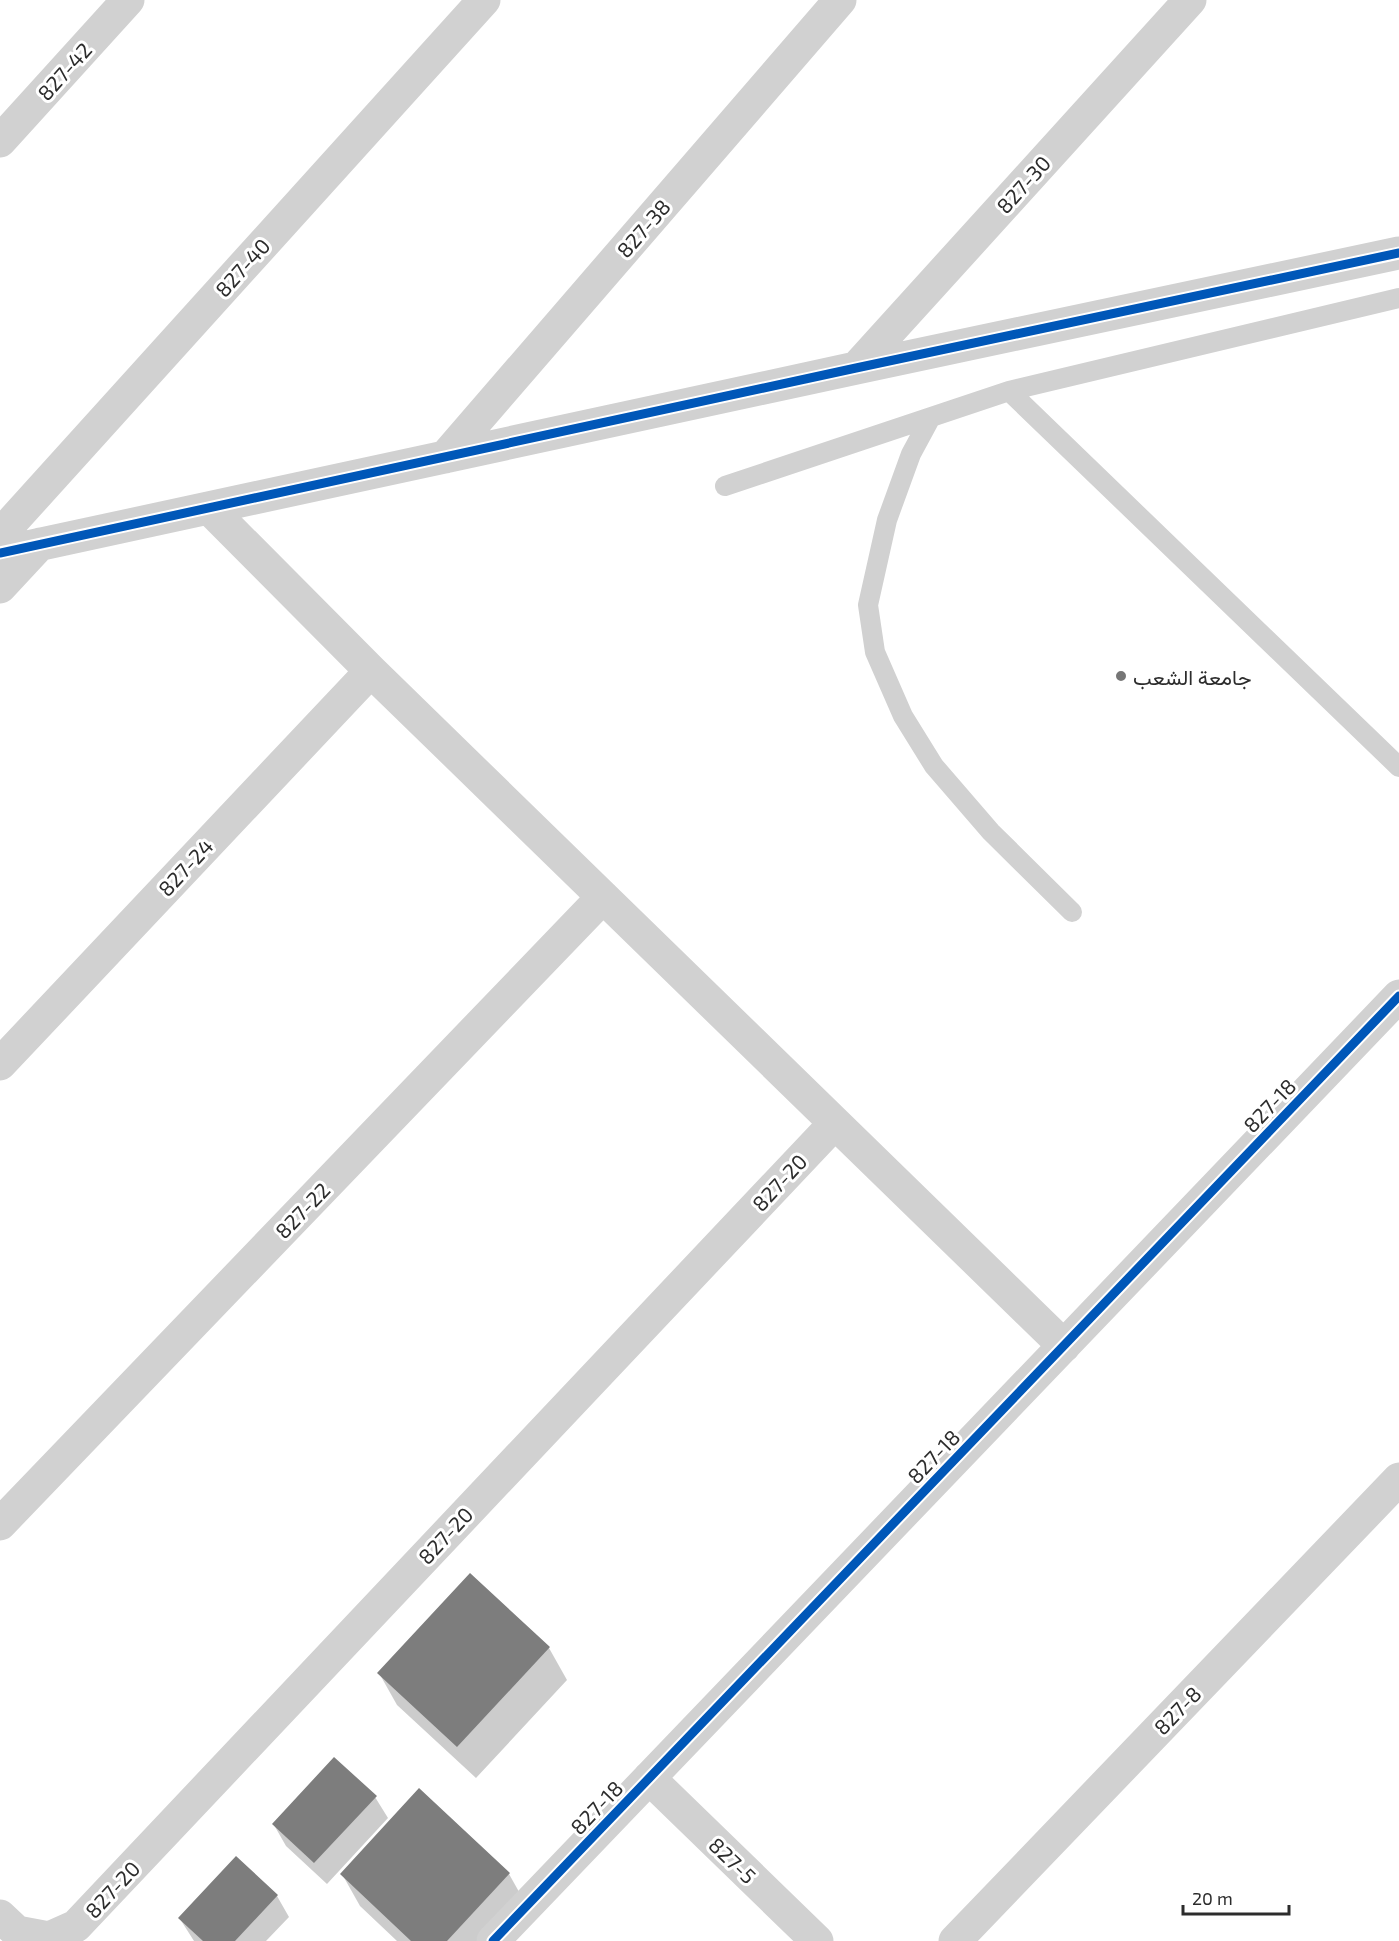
<svg xmlns="http://www.w3.org/2000/svg" width="1399" height="1941" font-family="'Exo 2',Vazirmatn,sans-serif">
<rect width="100%" height="100%" fill="#fff"/>
<path fill="#0003" d="M470,1575L549,1648L567,1680L476,1778L397,1705L379,1673Z
M419,1791L509,1874L527,1906L494,1941H397L360,1906L342,1874Z
M375,1797L388,1818L327,1884L286,1846L274,1825Z
M277,1896L289,1917L266,1941H194L180,1919Z"/>
<path fill="#7d7d7d" d="M470,1573L550,1647L457,1747L377,1673Z
M334,1757L377,1796L314,1863L272,1824Z
M419,1788L510,1873L447,1941H411L340,1874Z
M236,1856L278,1895L235,1941H203L178,1918Z"/>
<g fill="none" stroke-linecap="round" stroke-linejoin="round">
<path stroke="#d1d1d1" stroke-width="20" d="M1009,391L1399,767
M931,417L911,454L887,520L868,605L875,652L903,716L934,766L991,832L1072,912
M725,486L1009,391L1399,298"/>
<path stroke="#d1d1d1" stroke-width="33" d="M0,141L128,0
M856,368L1190,0
M445,457L840,0
M209,508L371,671L1064,1346
M0,535L484,0
M0,553L856,368L1399,253
M0,587L40,544
M0,1064L371,671
M0,1524L603,897
M649,1778L817,1941
M0,1916L17,1932L49,1938L76,1926L835,1123
M493,1941L1399,996
M955,1941L1399,1479"/>
<defs>
<path id="cycleway" d="M0,553L856,368L1399,253
M493,1941L1399,996"/>
</defs>
<use href="#cycleway" stroke="#fff" stroke-width="13"/>
<use href="#cycleway" stroke="#0057b8" stroke-width="9"/>
</g>
<circle fill="#767676" stroke="#fff" stroke-width="2" cx="1121" cy="676" r="6"/>
<g text-anchor="middle" dominant-baseline="central" stroke-width="6" stroke-linejoin="round" paint-order="stroke">
<g font-size="21" fill="#2c2c2c" stroke="#fff">
<text transform="translate(64 71) rotate(-48)">827-42</text>
<text transform="translate(1023 184) rotate(-48)">827-30</text>
<text transform="translate(643 228) rotate(-49)">827-38</text>
<text transform="translate(242 267) rotate(-48)">827-40</text>
<text transform="translate(185 867) rotate(-47)">827-24</text>
<text transform="translate(1269 1105) rotate(-46)">827-18</text>
<text transform="translate(779 1182) rotate(-47)">827-20</text>
<text transform="translate(302 1210) rotate(-46)">827-22</text>
<text transform="translate(933 1456) rotate(-46)">827-18</text>
<text transform="translate(445 1535) rotate(-47)">827-20</text>
<text transform="translate(1177 1710) rotate(-46)">827-8</text>
<text transform="translate(596 1807) rotate(-46)">827-18</text>
<text transform="translate(733 1860) rotate(44)">827-5</text>
<text transform="translate(112 1889) rotate(-47)">827-20</text>
</g>
<g font-size="21" fill="#2c2c2c" stroke="#fff" text-anchor="start">
<text x="1133" y="676">جامعة الشعب</text>
</g>
</g>
<path d="M1183 1905v9h106v-9" fill="none" stroke="#2c2c2c" stroke-width="3"/>
<text x="1192" y="1905" font-size="18" fill="#2c2c2c" stroke="#ffffff" stroke-width="4.5" paint-order="stroke">20 m</text>
</svg>
